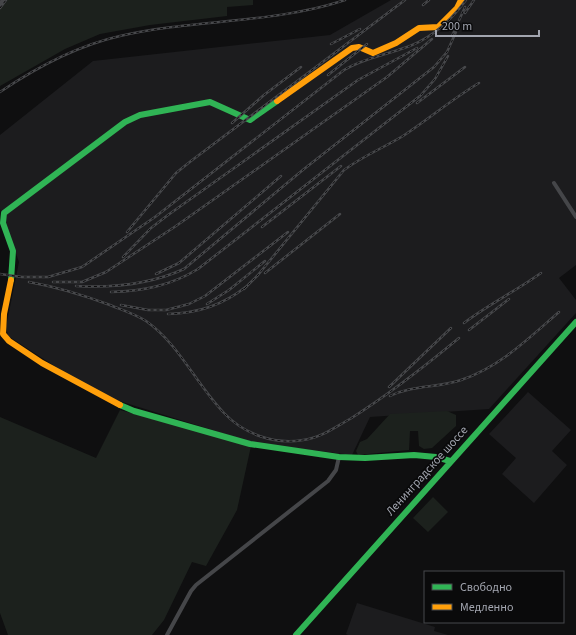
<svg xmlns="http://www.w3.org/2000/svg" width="576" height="635" font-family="'Source Sans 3',sans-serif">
<rect width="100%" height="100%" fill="#0f0f10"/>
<path fill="#1c1c1e" d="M391,0H576V265L559,278L576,300V313L489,409L370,417L352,455L254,443L113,399L73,378L8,336L6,327L19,262L0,209V135L93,61L330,35Z
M528,392L571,430L552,451L567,465L534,503L502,474L516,458L489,434Z
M357,603L435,627L434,631L448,635H348L346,634Z"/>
<path fill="#1c211d" d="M0,0H253V5L227,7V16L150,25L100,34L65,49L0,86Z
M120,410L251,446L237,510L206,566L192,562L164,620L152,635H8L0,613V417L96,458Z
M447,411L456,415V426L432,448L424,449L419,446L418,431H410L409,450L358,455L356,451L360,442L367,439L390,414Z
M433,497L448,512L428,532L413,518Z"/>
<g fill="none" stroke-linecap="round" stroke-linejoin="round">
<path stroke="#454649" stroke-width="4" d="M0,4L3,0
M554,183L576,217
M167,635L191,591L196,585L328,481L336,470L339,457"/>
<path stroke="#30b455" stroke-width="6" d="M11,280L13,251L3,223L4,213L125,122L140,115L210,102L250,120L277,101
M120,405L134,411L250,444L339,457L365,458L414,455L436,457L450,461
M296,635L576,322"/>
<path stroke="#ff9f0a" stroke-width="6" d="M277,101L352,48L359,47L373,53L396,43L419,28L438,27L457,8L461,0
M11,280L4,314L3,334L9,341L42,363L120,405"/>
<defs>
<path id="rail" d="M423,5L429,0
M0,8L6,0
M465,13L474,0
M452,36L465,7
M331,44L360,29
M328,75L367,44
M0,92C37,67 76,46 120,36C194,19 273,24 345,0
M421,95L435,79L448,56
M417,103L465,67
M232,123L264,95L301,67
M262,227L341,166
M127,232L176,173L191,161L405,0
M123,257L151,228L168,215L358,80L417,48
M265,273L340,214
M0,274L22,277H48L82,267L155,217L344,70C362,59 381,56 401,49C429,41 449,23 466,0
M156,274L179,263L281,176
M29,282C57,287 83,295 110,305C122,310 135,314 146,321C179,344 196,384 224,413C244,434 274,445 303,440C321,438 335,427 350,419C388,395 424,367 459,338
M53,282H82L106,272L176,226L387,77L432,39
M76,286C112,288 151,284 184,269L304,169L434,67L447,52L456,32
M244,289L258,275L344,170C363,156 383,148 403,136C429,119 452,99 479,83
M111,292C143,291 170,286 198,269L420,96
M207,304L229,290L265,261
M121,305L148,310H166L189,304L205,296L288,232
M168,314C199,313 223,305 247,286
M464,323C489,304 516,291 541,273
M469,330L509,299
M389,387L451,328
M390,396C412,385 438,388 461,380C500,367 529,338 559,312"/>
</defs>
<use href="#rail" stroke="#47484b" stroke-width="2.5"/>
<use href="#rail" stroke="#0a0a0b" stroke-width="1" stroke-dasharray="3" stroke-linecap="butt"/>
</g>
<g text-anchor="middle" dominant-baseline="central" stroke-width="3.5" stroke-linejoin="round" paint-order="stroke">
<g font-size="12" fill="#a2a5af" stroke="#0a0a0b">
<text transform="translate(427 471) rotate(-48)">Ленинградское шоссе</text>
</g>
</g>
<rect x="424" y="571" width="140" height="52" fill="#0a0a0b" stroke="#47484d"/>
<rect x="432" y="584" width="20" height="6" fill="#30b455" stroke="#47484d"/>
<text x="460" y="591" font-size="12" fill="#a2a5af">Свободно</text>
<rect x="432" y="604" width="20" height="6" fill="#ff9f0a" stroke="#47484d"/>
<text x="460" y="611" font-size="12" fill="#a2a5af">Медленно</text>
<path d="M436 30v6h103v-6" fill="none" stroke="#a2a5af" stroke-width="2"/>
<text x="442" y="30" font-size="12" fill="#a2a5af" stroke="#0a0a0b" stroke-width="3" paint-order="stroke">200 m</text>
</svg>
